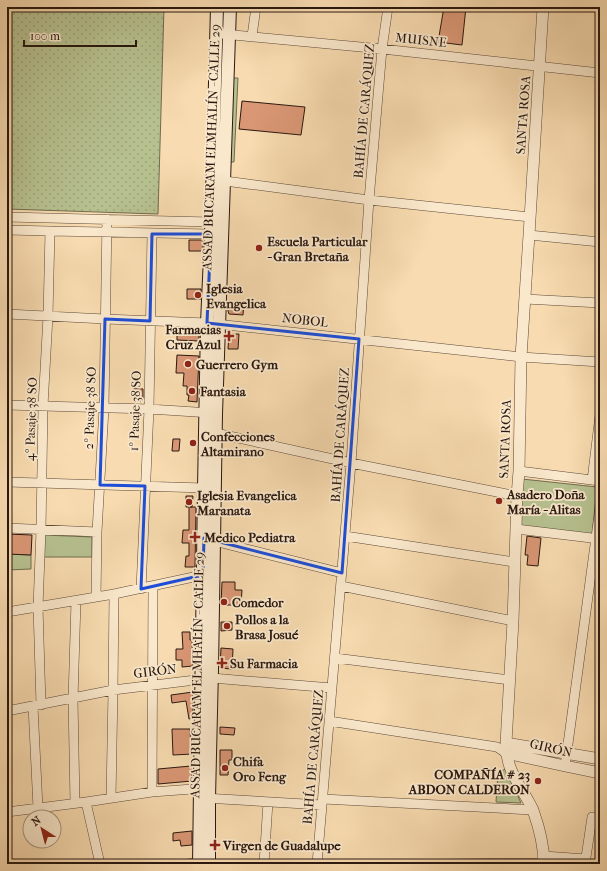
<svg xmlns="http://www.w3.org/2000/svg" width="607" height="871" font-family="'IM FELL French Canon',serif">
<defs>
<pattern id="grass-dots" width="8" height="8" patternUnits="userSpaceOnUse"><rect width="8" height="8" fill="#b7c190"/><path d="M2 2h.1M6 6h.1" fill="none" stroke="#9da57b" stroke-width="1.8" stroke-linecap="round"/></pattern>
</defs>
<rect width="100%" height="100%" fill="#f8dbb0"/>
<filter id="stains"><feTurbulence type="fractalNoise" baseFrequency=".005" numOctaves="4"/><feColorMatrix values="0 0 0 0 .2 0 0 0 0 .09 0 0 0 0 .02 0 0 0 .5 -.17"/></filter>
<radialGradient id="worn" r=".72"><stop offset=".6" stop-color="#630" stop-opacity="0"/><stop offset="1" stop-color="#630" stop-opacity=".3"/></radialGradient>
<path fill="url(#grass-dots)" stroke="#706c50" d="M7,7H164L158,214L7,209Z"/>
<path fill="#b7c190" stroke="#706c50" d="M230,78H238L234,162H227Z
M522,479L597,487L592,535L520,526Z
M43,535L92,537V557H41Z
M7,554L31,555V569L7,570Z
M506,769L521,803L496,802L498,772Z"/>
<path fill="#da9775" stroke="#291810" d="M444,7H466L462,45L438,42Z
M242,101L305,107L301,135L239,129Z
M189,240H203V251H189Z
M187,289H201V299H187Z
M228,302L244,303L243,315L229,314L228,311Z
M177,328L199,329V341L177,340Z
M229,334H239L238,349H228Z
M177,355L199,356L197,402L188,401L189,395H187V386H183L184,373H176Z
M134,388L143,389V401H133Z
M173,439H180L179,451H172Z
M186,496H193L192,507H190H196L195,567H185L186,556H189V543H182L183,530H189V507H186Z
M7,534L32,535L31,555L7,554Z
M527,536L541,538L538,566L527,565L528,555H525Z
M222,582H235V590H242L241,605H221Z
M221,622H232V630L221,631Z
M182,632H190V640H192L193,666L182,667V660H176V649H183Z
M221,648L233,649L232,669L220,668Z
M193,692V718L189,719L186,701L172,703L171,695Z
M220,727L235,728L234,735L220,734Z
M172,729H190L191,746L193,745V754L173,755Z
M220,750H232V760H229L228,775H220Z
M191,766L192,781L158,784V769Z
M192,831V845L181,846L180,840L173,841V833Z"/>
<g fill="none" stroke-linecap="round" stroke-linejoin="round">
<defs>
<path id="minor" d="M223,34L382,49L600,73
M252,36L256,7
M225,181L369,200L530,217
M7,217L211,222
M7,230L50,231L211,234
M529,235L600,242
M525,299L600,303
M7,314L105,319L207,323L521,357L600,362
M7,405L149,409L211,413
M211,432L351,463L517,496
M519,471L600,481
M592,480L600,415
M7,482L204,488
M7,528L97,532
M516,529L600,539
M345,536L514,562
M214,541L342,573
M341,586L513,621
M141,589L149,409L152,234
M96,597L97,532L104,408L107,219
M7,612L114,594L203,575
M335,658L510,680
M41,705L38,607L41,530L43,406L48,316L50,231
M33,706L38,808
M7,711L113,690L212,678L332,688
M329,721L497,747L506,753
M565,766L600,508
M152,792L153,587
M111,798L113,690L114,594
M204,798L322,805
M323,799L532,810
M86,802L100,864
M75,803L73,699L76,601
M7,812L86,802L152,792L206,788
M544,856L586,859
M187,864L204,862
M264,864L268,802
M317,864L351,463L369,200L382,49L388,7
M441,864L544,863
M585,864L592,817"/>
<path id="tertiary" d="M543,7L529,235L521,357L519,471L517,496L513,621L506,743C506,752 508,763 512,772C518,785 527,797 533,810C539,827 544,846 544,864
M506,743L600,759
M506,753L565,766L600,773"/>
<path id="secondary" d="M199,864L204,488L207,323L211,234L217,7
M209,864V798L212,669L216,414L230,7"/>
</defs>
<use href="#minor" stroke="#5d4938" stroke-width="10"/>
<use href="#tertiary" stroke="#5d4938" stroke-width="12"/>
<use href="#secondary" stroke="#291810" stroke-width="14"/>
<use href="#minor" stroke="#fae8cc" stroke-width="9"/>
<use href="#tertiary" stroke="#fae8cc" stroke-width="11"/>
<use href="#secondary" stroke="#fae8cc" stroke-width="12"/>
</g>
<path fill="none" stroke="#1d4ed8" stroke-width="3" stroke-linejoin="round" d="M152,234H211L207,323L359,339L342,573L204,538L203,575L141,589L145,486L100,485L105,319L150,321Z"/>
<g fill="#8f2418" stroke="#fae8cc" stroke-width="1.5">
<circle cx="259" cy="248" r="4"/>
<circle cx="198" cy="295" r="4"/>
<path d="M227 330h4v4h4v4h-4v4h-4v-4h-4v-4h4z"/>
<circle cx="188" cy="364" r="4"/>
<circle cx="192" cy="391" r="4"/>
<circle cx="193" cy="443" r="4"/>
<circle cx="499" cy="501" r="4"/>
<circle cx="189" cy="502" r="4"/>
<path d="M193 531h4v4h4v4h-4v4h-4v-4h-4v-4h4z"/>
<circle cx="224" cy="602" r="4"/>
<circle cx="227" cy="626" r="4"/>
<path d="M220 657h4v4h4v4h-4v4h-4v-4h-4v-4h4z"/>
<circle cx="225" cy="768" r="4"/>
<circle cx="538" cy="781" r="4"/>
<path d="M213 839h4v4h4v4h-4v4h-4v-4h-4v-4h4z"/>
</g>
<g text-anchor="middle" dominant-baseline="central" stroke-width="3.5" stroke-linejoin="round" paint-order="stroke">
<g font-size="13" fill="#291810" stroke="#fae8cc">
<text transform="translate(421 40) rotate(6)">MUISNE</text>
<text transform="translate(364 111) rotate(-85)">BAHÍA DE CARÁQUEZ</text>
<text transform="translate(523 115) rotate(-86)">SANTA ROSA</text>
<text transform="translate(211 147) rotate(-88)">ASSAD BUCARAM ELMHALÍN - CALLE 29</text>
<text transform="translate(305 320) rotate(6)">NOBOL</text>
<text transform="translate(90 408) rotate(-88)">2º Pasaje 38 SO</text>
<text transform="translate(135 411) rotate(-88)">1º Pasaje 38 SO</text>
<text transform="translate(31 419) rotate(-88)">4º Pasaje 38 SO</text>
<text transform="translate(340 435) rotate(-86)">BAHÍA DE CARÁQUEZ</text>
<text transform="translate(505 439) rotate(-88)">SANTA ROSA</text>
<text transform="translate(155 671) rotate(-7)">GIRÓN</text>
<text transform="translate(197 675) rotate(-89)">ASSAD BUCARAM ELMHALÍN - CALLE 29</text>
<text transform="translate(551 748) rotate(13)">GIRÓN</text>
<text transform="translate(313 757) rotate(-85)">BAHÍA DE CARÁQUEZ</text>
</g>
<g font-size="13" font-weight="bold" fill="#291810" stroke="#fae8cc" text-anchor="start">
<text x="267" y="241">Escuela Particular<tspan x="267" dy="15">- Gran Bretaña</tspan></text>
<text x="206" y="288">Iglesia<tspan x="206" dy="15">Evangelica</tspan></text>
<text x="221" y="329" text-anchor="end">Farmacias<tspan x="221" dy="15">Cruz Azul</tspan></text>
<text x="196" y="364">Guerrero Gym</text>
<text x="200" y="391">Fantasia</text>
<text x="201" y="436">Confecciones<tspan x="201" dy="15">Altamirano</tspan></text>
<text x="507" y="494">Asadero Doña<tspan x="507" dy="15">María - Alitas</tspan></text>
<text x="197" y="495">Iglesia Evangelica<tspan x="197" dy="15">Maranata</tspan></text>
<text x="204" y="537">Medico Pediatra</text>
<text x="232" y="602">Comedor</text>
<text x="235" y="619">Pollos a la<tspan x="235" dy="15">Brasa Josué</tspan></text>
<text x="230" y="663">Su Farmacia</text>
<text x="233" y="761">Chifa<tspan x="233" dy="15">Oro Feng</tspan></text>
<text x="530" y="774" text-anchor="end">COMPAÑÍA # 23<tspan x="530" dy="15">ABDON CALDERON</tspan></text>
<text x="223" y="845">Virgen de Guadalupe</text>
</g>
</g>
<rect width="607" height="871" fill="none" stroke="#f8dbb0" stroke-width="24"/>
<rect x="8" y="8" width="591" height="855" fill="none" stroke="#291810" stroke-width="2"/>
<rect x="12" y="12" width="583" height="847" fill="none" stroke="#291810"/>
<g transform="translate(42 829) rotate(324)"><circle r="19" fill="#fae8cc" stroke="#a69581"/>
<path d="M0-3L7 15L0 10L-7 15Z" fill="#8f2418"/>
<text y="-6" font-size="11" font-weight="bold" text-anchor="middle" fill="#291810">N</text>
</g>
<path d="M24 40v6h112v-6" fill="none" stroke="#291810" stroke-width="2"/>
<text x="30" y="40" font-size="12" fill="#291810" stroke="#fae8cc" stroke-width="3" paint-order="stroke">100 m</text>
<rect width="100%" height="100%" filter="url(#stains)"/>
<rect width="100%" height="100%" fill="url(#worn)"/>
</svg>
